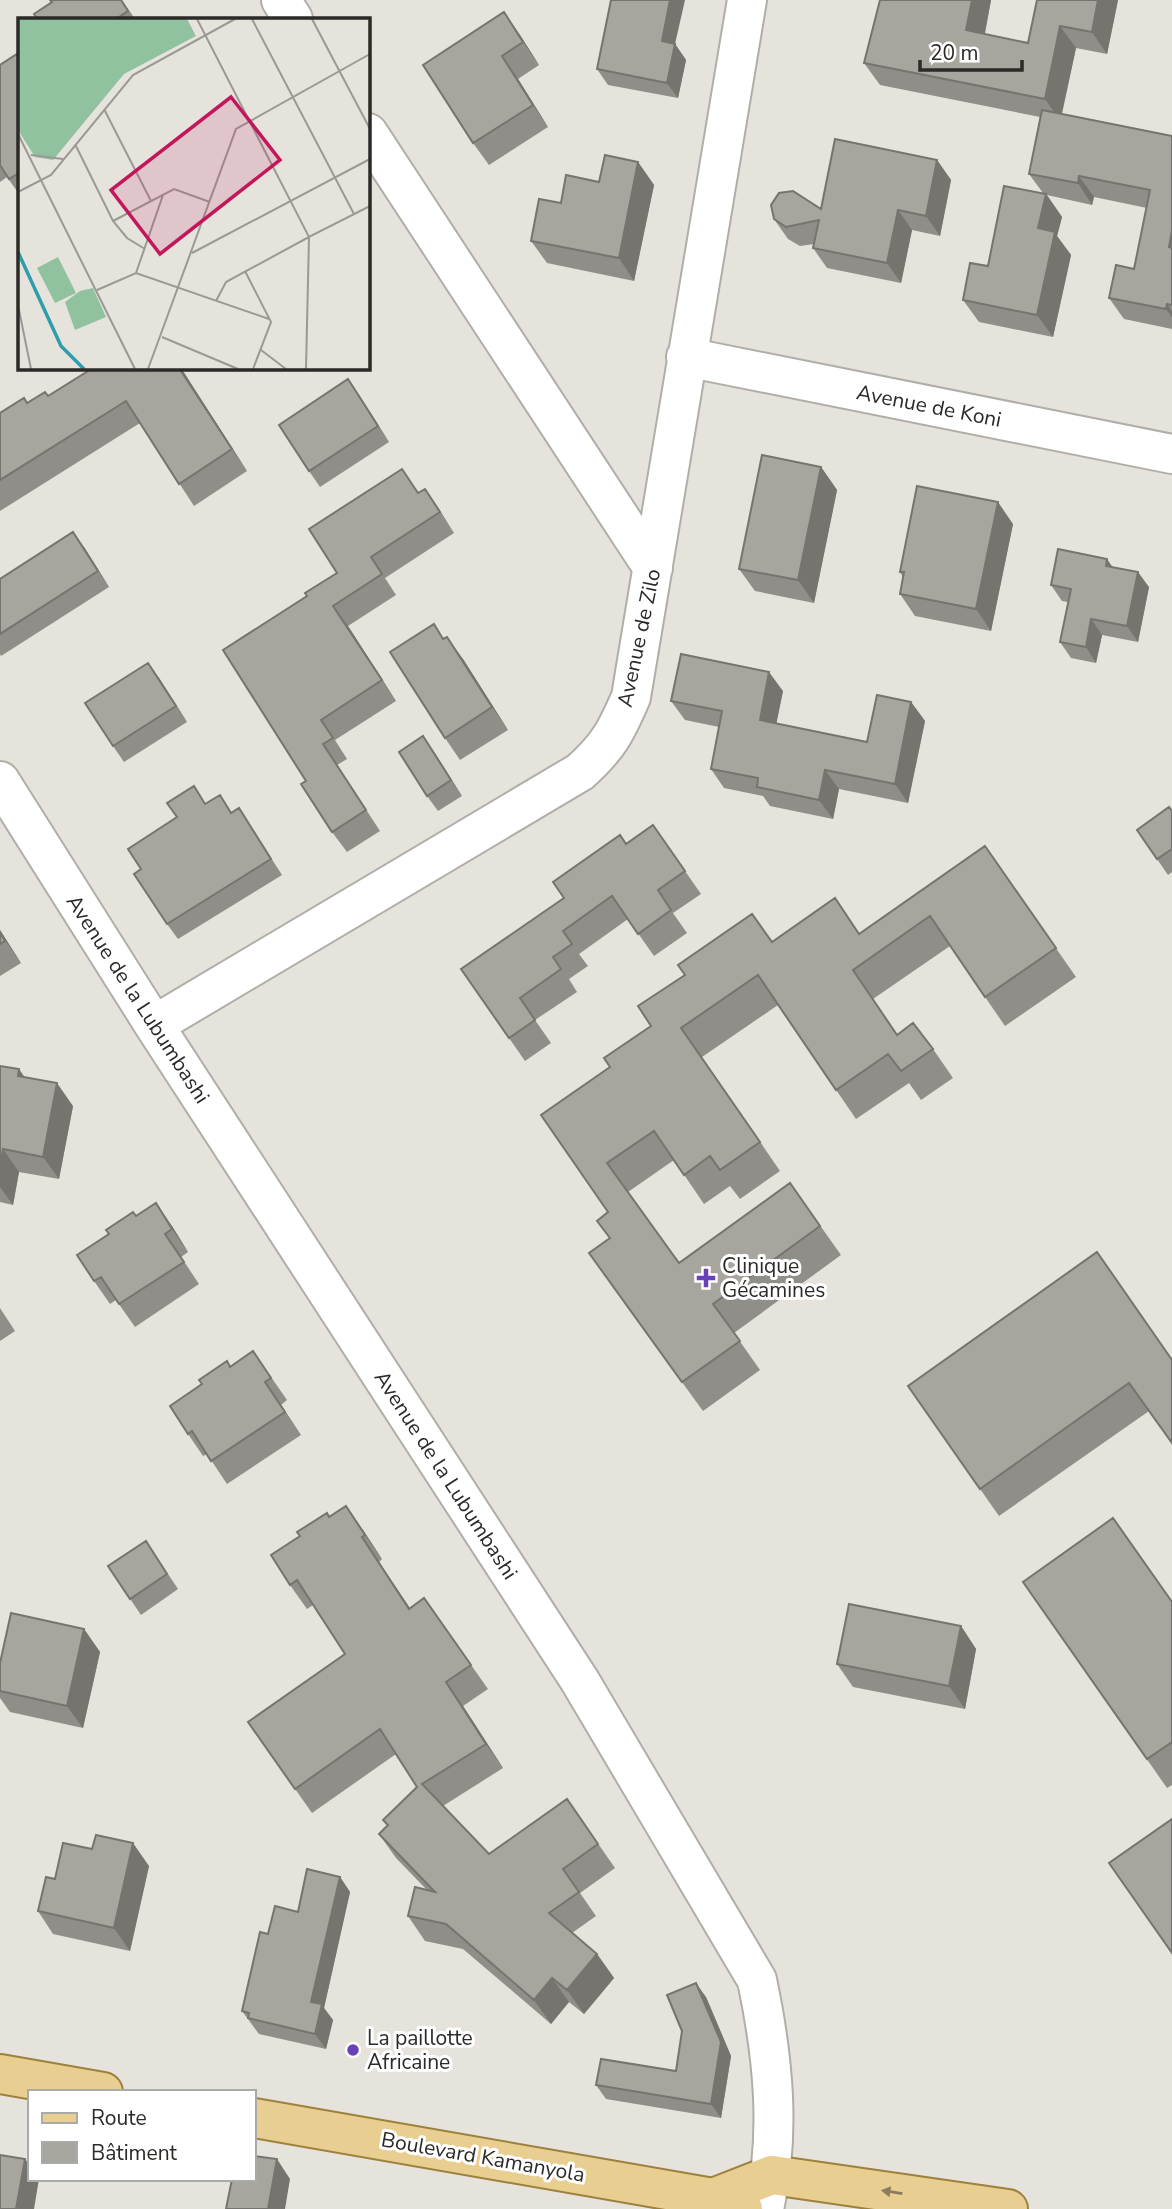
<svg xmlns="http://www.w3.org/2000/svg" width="1172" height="2209" font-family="'Nunito Sans',sans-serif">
<rect width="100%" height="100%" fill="#e6e3dd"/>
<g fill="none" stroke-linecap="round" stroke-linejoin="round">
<defs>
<path id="minor" d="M281,0L293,19
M368,133L653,568
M686,357L1172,454
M0,781L154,1025L580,1681L757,1980C773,2056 781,2133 764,2209
M154,1025L580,772C608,747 616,732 631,697L747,0"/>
<path id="major" d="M0,2074L103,2092
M254,2118L713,2198L743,2209
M713,2198L772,2175L1008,2209"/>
</defs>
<use href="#minor" stroke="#b1aea8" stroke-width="42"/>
<use href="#major" stroke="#9d803c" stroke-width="42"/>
<use href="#minor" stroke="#fff" stroke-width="38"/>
<use href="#major" stroke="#e9ce91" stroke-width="38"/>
</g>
<path fill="#908e89" d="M50,0H122L135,19H37L52,2Z
M880,0H991L985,34L1028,43L1037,0H1118L1107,54L1076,48L1062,114L1172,136V329L1124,319L1109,298L1134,269L1147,208L1094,197L1092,205L1047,195L1062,217L1057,236L1071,255L1053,337L979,322L963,300L1043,193L1029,174L1040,117L880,85L864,63Z
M520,35L539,65L518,79L548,127L489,165L473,143L423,65Z
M675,44L686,60L678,98L608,85L597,69Z
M19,57V194L7,177L0,182V65Z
M937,160L951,180L940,236L912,230L901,283L827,268L813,248L814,244L800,246L788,239L774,219L821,209Z
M638,162L654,185L634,281L547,263L531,241L561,203L599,182Z
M181,368L247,471L194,506L140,423L0,511V413L49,396Z
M359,395L389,442L320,487L309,471Z
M821,467L837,490L814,603L755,591L739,569Z
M425,489L454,533L385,578L396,595L348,626L396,701L335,740L347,759L337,765L380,831L347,852L332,832L306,781L307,596L337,573L418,493Z
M1013,524L991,631L915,616L900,594L903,577L900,572Z
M84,547L109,587L1,656L0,654V579Z
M1113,567L1149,587L1138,642L1102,635L1096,663L1071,658L1060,642L1068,602L1062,601L1051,585Z
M444,639L463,659L508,730L460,760L445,738Z
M159,678L187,722L124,762L113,746Z
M783,691L776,724L867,742L911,702L925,721L908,803L839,789L833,819L770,806L763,796L724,788L711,769L719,727L685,720L671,701Z
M434,752L462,796L438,811L427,796Z
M206,804L232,813L239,808L282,875L178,939L167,924L141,869Z
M1172,811V872L1168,875L1137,830Z
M653,825L701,894L673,913L687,933L654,956L628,919L579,954L588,966L569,979L577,992L535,1020L551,1043L525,1061L461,969L564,898L626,844Z
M985,846L1076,977L1005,1026L950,946L873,999L897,1034L933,1049L953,1078L921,1100L909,1083L856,1119L778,1005L702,1057L780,1171L740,1199L730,1186L704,1204L674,1160L628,1192L679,1263L790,1183L841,1255L734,1333L760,1370L703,1411L609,1282V1238L597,1221L608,1212L541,1115L610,1067L772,942L859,934Z
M0,930L21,963L0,976Z
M0,1066L25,1078L73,1106L59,1179L19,1172L13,1205L0,1202Z
M136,1216L172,1226L188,1252L181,1257L199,1284L135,1327L116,1300L110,1304L94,1281Z
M1097,1252L1149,1411L999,1516L908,1386Z
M0,1308L15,1331L0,1341Z
M253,1351L287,1400L281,1405L301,1435L227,1484L207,1454L203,1456L188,1434L230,1366Z
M329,1517L363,1530L382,1559L379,1562L410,1608L424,1598L488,1689L463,1706L503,1768L443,1806L489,1854L567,1799L615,1868L580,1893L596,1916L572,1933L597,1954L614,1978L584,2014L569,2002L551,2024L463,1949L425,1941L408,1916L427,1890L396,1858L379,1834L387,1826L383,1820L417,1787L396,1754L312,1813L248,1722L345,1654L313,1605L307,1609L290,1585Z
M146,1541L178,1589L141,1615L108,1566Z
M1023,1582L1172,1602V1785L1167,1788Z
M961,1626L976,1649L965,1709L853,1687L837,1664Z
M84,1629L100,1652L83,1728L10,1712L0,1698V1663Z
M149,1866L130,1951L53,1934L38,1911L55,1879Z
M340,1877L350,1892L324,2008L333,2020L326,2049L259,2034L242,2011L298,1912Z
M706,1997L731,2056L721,2118L606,2099L596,2085L676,2071Z"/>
<path fill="#76746f" d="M670,0H685L675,44L686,60L678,98L667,83L662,41Z
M972,0H991L981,52L966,30Z
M1098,0H1118L1107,54L1092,32Z
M504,12L520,35L539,65L523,42Z
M1060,26L1076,48L1060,121L1045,99Z
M502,56L518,79L548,127L533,105Z
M937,160L951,180L940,236L926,216Z
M638,162L654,185L634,281L619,258Z
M1079,176L1094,197L1092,205L1078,183Z
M1046,194L1062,217L1057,236L1071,255L1053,337L1037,315L1038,228Z
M898,210L912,230L901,283L887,263Z
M1172,230V252L1169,247Z
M1167,304L1172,311V317L1166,309Z
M179,368H181L247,471L232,449Z
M348,379L359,395L389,442L378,426Z
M821,467L837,490L814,603L798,580Z
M425,489L439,509L454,533L440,512Z
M998,502L1013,524L991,631L976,609Z
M73,532L84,547L109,587L98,571Z
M1107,559L1118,575L1106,566Z
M1138,572L1149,587L1138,642L1127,626Z
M333,606L348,626L396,701L382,680Z
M1091,619L1102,635L1096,663L1086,647Z
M447,637L463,659L508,730L492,707Z
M148,663L159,678L187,722L176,706Z
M769,672L783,691L773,740L760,720Z
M911,702L925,721L908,803L895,784Z
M423,736L434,752L462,796L451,780Z
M825,770L839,789L833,819L819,800Z
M0,930L21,963L0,933Z
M19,1069L35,1092L18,1076Z
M57,1083L73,1106L59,1179L43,1157Z
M3,1149L19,1172L13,1205L0,1187V1166Z
M156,1203L172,1226L188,1252L172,1229Z
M265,1382L281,1405L301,1435L285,1412Z
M346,1506L363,1530L382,1559L365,1535Z
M362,1537L379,1562L426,1633L409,1609Z
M961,1626L976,1649L965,1709L949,1686Z
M84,1629L100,1652L83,1728L67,1706Z
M446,1682L463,1706L503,1768L486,1744Z
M133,1843L149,1866L130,1951L114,1928Z
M340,1877L350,1892L324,2008L333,2020L326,2049L315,2034L311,2002Z
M597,1954L614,1978L584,2014L567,1990Z
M552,1978L569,2002L551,2024L534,2000Z
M696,1983L706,1997L731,2056L721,2118L711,2104Z
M25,2159L30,2165V2179H39L34,2209H16Z
M277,2159L290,2179L285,2209H268Z"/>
<path fill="#a8a59f" stroke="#76746f" stroke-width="2" d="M50,0H121L128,11L116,19H37L34,14L52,2Z
M611,0H670L662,41L675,44L667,83L597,69Z
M880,0H972L966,30L1028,43L1037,0H1098L1092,32L1060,26L1045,99L864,63Z
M504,12L523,42L502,56L533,105L473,143L423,65Z
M17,54L19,57V122L18,123L19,126V173L9,179L0,165V65Z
M1042,110L1172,136V230L1169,247L1172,248V305L1167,304L1166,309L1109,298L1116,265L1134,269L1150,190L1079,176L1078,183L1029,174Z
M835,139L937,160L926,216L898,210L887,263L813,248L819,220L786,227L774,219L771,205L779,193L793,191L821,209Z
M605,155L638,162L619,258L531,241L539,199L561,203L566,175L599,182Z
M1004,186L1046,194L1038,228L1055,232L1037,315L963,300L970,263L988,266Z
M93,368H179L232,449L179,484L126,401L0,480V413L24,398L27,403L45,392L48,396Z
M348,379L378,426L309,471L279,425Z
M762,455L821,467L798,580L739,569Z
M402,469L418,493L425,489L440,512L371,557L382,574L333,606L382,680L321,720L333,738L323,744L366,810L332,832L301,784L306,781L223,650L307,596L305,593L337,573L309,529Z
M917,486L998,502L976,609L900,594L904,572H900Z
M73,532L98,571L0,634V579Z
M1058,549L1107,559L1106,566L1138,572L1127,626L1091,619L1086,647L1060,642L1071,589L1051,585Z
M434,624L443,639L447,637L492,707L445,738L390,652Z
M681,654L769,672L760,720L867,742L877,695L911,702L895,784L825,770L819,800L757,787L758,778L711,769L722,711L671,701Z
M148,663L176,706L113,746L85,703Z
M423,736L451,780L427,796L399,752Z
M194,786L205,804L220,795L231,813L239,808L271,859L167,924L134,874L141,869L128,849L177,817L167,803Z
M1169,807L1172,811V849L1157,859L1137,830Z
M653,825L685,871L658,890L671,910L638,934L612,896L563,931L572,944L553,957L561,969L520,998L535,1020L509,1038L461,969L564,898L553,882L620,835L626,844Z
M985,846L1056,948L985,997L930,916L853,970L897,1035L913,1023L933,1049L901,1071L888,1054L836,1090L758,975L681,1028L760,1142L720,1170L710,1156L684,1175L654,1131L607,1163L679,1263L790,1183L820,1226L713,1304L740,1341L682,1382L589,1253L610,1238L597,1221L608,1212L541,1115L610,1067L604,1058L651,1026L638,1006L685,975L678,965L752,914L772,942L835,898L859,934Z
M0,933L5,941L0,944Z
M0,1066L19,1069L18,1076L57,1083L43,1157L3,1149L0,1166Z
M156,1203L172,1229L165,1234L184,1262L119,1304L101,1277L94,1281L77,1255L109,1234L106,1230L133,1212L136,1216Z
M1097,1252L1172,1360V1443L1129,1383L980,1489L908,1386Z
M253,1351L271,1378L265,1382L285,1412L211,1461L192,1431L188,1434L170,1406L202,1384L199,1380L227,1361L230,1367Z
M346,1506L365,1535L362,1537L409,1609L424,1598L471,1665L446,1682L486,1744L422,1784L489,1854L567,1799L598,1844L563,1869L579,1892L549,1913L597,1954L567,1990L552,1978L534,2000L446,1924L408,1916L415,1887L435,1892L379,1834L388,1825L383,1820L417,1787L380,1729L295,1789L248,1722L345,1654L297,1580L290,1585L271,1555L300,1536L297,1532L327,1513L329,1517Z
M1113,1518L1172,1602V1742L1147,1759L1023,1582Z
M146,1541L167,1574L130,1599L108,1566Z
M849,1604L961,1626L949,1686L837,1664Z
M11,1613L84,1629L67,1706L0,1691V1663Z
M1172,1819V1953L1109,1863Z
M96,1835L133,1843L114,1928L38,1911L46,1877L55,1879L63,1843L92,1849Z
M307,1869L340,1877L311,2002L322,2004L315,2034L248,2018L249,2013L242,2011L260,1932L268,1934L275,1906L298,1912Z
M696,1983L721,2042L711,2104L596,2085L601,2059L676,2071L682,2031L667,1995Z
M0,2155L25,2159L16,2209H0Z
M254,2156L277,2159L268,2209H226L232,2179H254Z"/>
<defs><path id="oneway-solid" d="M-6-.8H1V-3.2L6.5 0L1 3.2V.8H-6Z" transform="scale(1.75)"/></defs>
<use fill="#8a7c5c" href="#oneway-solid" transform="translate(892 2192) rotate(-171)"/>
<g fill="#6840b8" stroke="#fff" stroke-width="2.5">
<path d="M702.5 1267.5h7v7h7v7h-7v7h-7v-7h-7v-7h7z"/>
<circle cx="353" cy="2050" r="7"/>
</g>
<g text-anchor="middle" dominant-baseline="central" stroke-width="6" stroke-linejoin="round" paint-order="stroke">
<g font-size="21" fill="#2b2a27" stroke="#fff">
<text transform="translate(929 406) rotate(11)">Avenue de Koni</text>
<text transform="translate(639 638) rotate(-78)">Avenue de Zilo</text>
<text transform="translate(138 999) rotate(57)">Avenue de la Lubumbashi</text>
<text transform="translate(446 1475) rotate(57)">Avenue de la Lubumbashi</text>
<text transform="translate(483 2157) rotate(10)">Boulevard Kamanyola</text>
</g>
<g font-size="21" fill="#2b2a27" stroke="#fff" text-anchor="start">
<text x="722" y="1266">Clinique<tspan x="722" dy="24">Gécamines</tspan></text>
<text x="367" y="2038">La paillotte<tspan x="367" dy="24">Africaine</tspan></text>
</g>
</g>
<g transform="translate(18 18)">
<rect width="352" height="352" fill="#e6e3dd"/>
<path d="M0,1H169L178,18L106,56L35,142L17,139L0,112ZM40,239L58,275L37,285L19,250ZM75,270L88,299L57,312L47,284L62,273Z" fill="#91c29f"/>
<path fill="none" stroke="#309dad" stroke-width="3.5" d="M0,234L43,328L66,351"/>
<path fill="none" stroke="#9b9994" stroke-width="2" d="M179,1L291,219L352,188M234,1L336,196M294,1L352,111M86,91L133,183M0,116L117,351M57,126L95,203L109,220L127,231M13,137L45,141M0,174L33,157L115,57L217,1M95,203L156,171L192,184M174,235L352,141M227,253L253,304L235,351M118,255L145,177M79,272L118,255L251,301M198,283L208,264L291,219M0,287L13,351M144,319L220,351M243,332L268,351M130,351L218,111L352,36M288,351L291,219"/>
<path fill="#c2185b" fill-opacity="0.15" stroke="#c2185b" stroke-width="3.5" d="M213,79L262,142L142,236L93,172Z"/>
<rect width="352" height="352" fill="none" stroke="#2b2a27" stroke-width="3.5"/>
</g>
<rect x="28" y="2090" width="228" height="91" fill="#ffffff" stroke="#aaaaa9" stroke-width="2"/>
<rect x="42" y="2113" width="35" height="10" fill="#e9ce91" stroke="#aaaaa9" stroke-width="2"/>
<text x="91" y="2125" font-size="21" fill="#2b2a27">Route</text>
<rect x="42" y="2142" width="35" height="21" fill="#a8a59f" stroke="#aaaaa9" stroke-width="2"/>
<text x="91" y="2160" font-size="21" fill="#2b2a27">Bâtiment</text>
<path d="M920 60v10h102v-10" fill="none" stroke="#2b2a27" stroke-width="3.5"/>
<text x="930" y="60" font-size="21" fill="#2b2a27" stroke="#ffffff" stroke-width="5" paint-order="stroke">20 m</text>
</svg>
